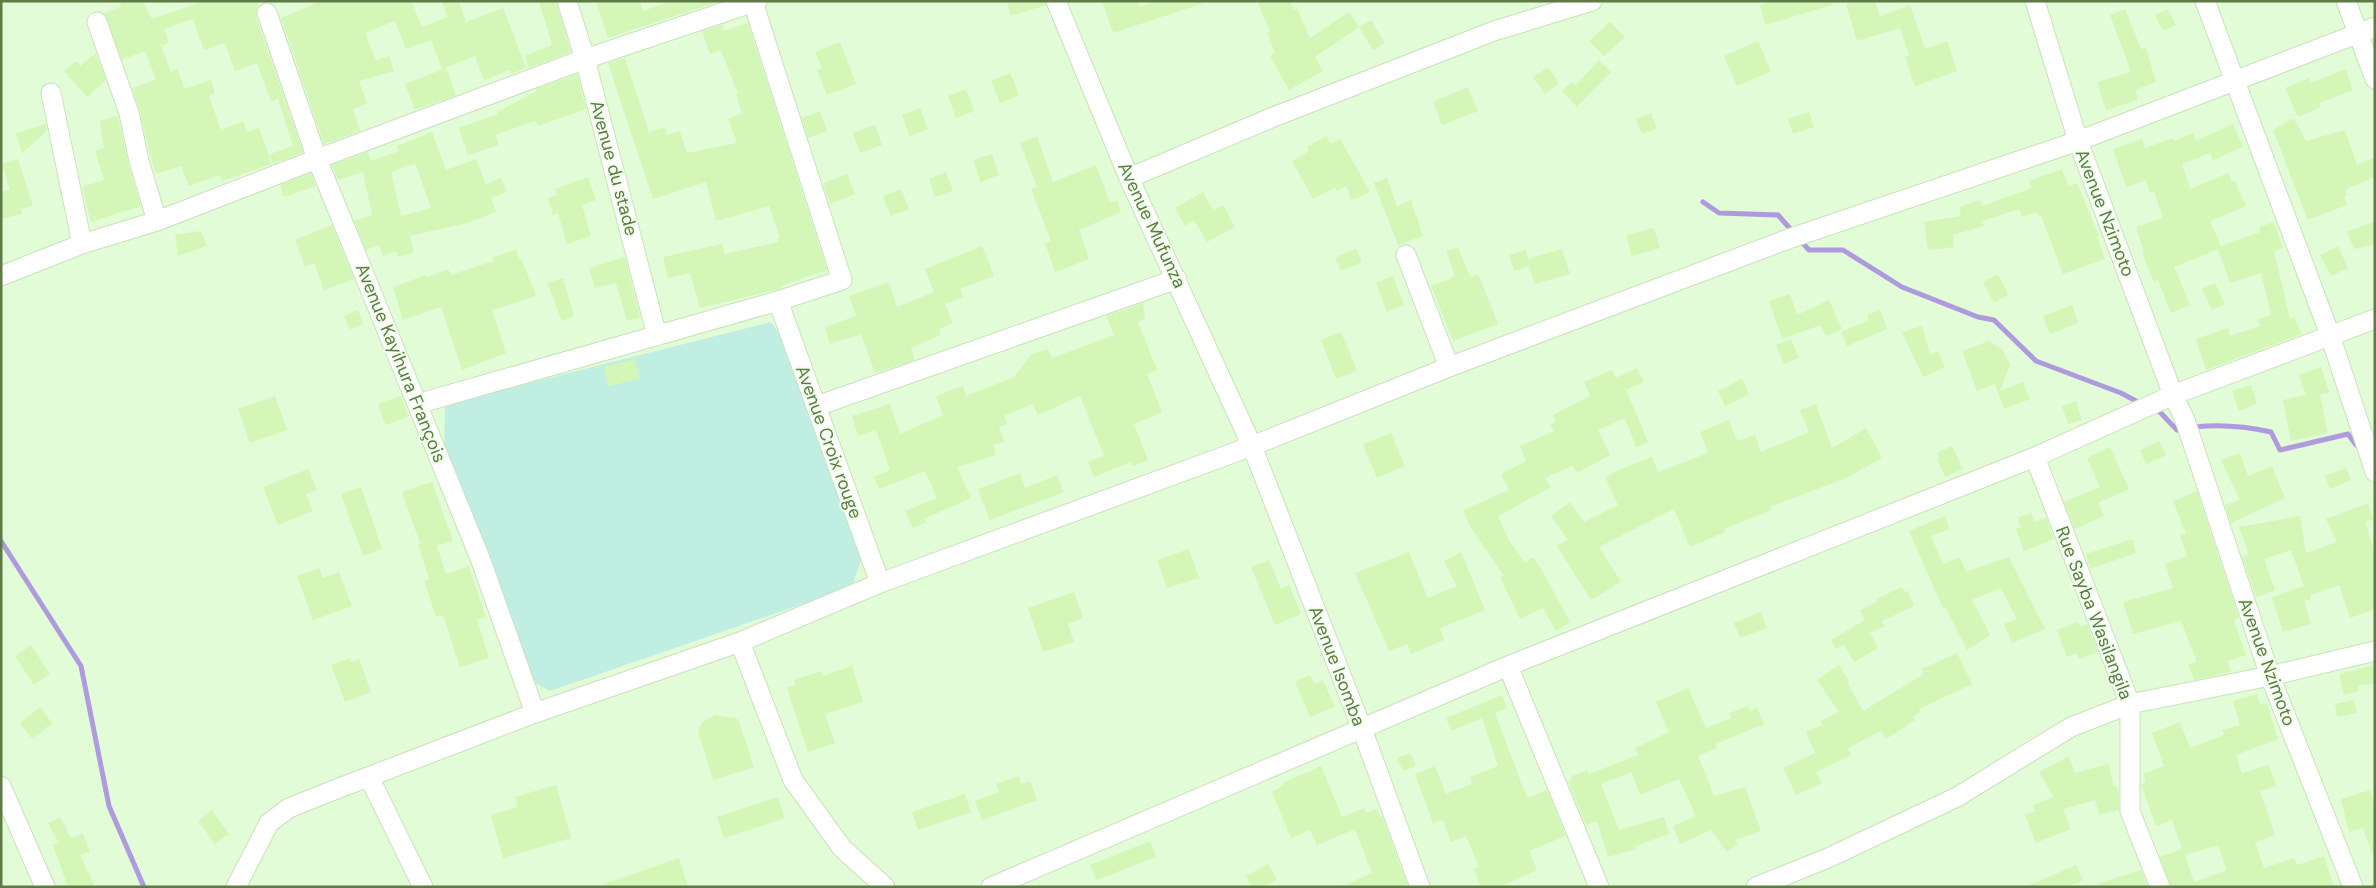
<svg xmlns="http://www.w3.org/2000/svg" width="2376" height="888" font-family="'DM Sans',sans-serif">
<rect width="100%" height="100%" fill="#e9ffe3"/>
<path fill="#e1fcd6" d="M1,1H2375V887H1Z"/>
<path fill="#c0eee2" d="M771,322L789,346L863,554L852,587L550,691L531,681L444,460L445,404Z"/>
<g fill="none" stroke-linecap="round" stroke-linejoin="round">
<path stroke="#af9add" stroke-width="5" d="M1703,202L1719,213L1778,215L1793,232
M1799,239L1809,250H1843L1902,287L1978,317L1994,320L2036,361L2121,393L2138,402
M2156,408L2177,430C2209,423 2239,425 2271,432L2280,450L2348,434L2356,445L2363,447
M1,541L81,666L109,806L144,887"/>
</g>
<path fill="#d4f7b8" fill-rule="evenodd" d="M119,1H143L152,19L203,1H259L256,17L303,152L273,164L270,154L293,146L278,99L271,102L257,63L235,71L225,43L204,50L193,19L164,29L169,43L161,46L171,72L177,69L185,89L211,80L215,93L209,96L221,130L243,121L247,132L259,128L272,164L222,181L220,175L189,186L181,166L155,174L139,108L132,88L156,79L145,51L122,60L104,13L121,7Z
M321,1H411L422,27L448,17L442,1H459L466,22L503,8L526,68L512,74L510,70L484,80L475,56L442,69L431,40L406,49L395,21L365,33L376,60L389,56L394,71L359,81L367,103L353,109L360,131L324,144L281,18Z
M539,1H556L571,52L529,68L525,56L552,45Z
M608,1H640L643,11L671,1H715V3L608,38L597,4Z
M1007,1H1045L1046,5L1011,16Z
M1102,1H1138L1140,7L1156,1H1204V3L1113,33Z
M1257,1H1290L1294,10L1297,8L1310,38L1349,12L1359,27L1315,57L1323,71L1289,90L1270,56L1275,53L1267,32L1270,31Z
M1773,1H1832V5L1765,25L1760,5Z
M1854,1H1875L1880,16L1910,5L1925,49L1947,41L1957,71L1915,86L1905,57L1909,55L1900,28L1857,41L1846,4Z
M2125,9L2141,49L2146,48L2156,82L2135,90L2138,100L2106,110L2097,82L2131,72L2110,15Z
M2168,9L2176,25L2163,31L2155,15Z
M1371,20L1385,43L1373,50L1359,27Z
M1610,22L1625,37L1604,56L1589,41Z
M748,23L827,270L781,286L782,288L775,290L700,308L690,273L668,278L663,257L722,244L725,254L779,242L777,238L780,237L769,206L716,221L706,182L653,199L608,63L625,58L649,132L665,127L667,135L680,131L687,153L737,143L728,119L742,113L736,95L738,94L721,50L710,54L702,31L722,25L724,31Z
M1758,41L1771,71L1737,86L1724,56Z
M840,42L856,84L827,95L817,70L822,68L815,52Z
M96,53L106,80L87,97L70,78L67,79L69,77L64,71L76,61L80,66Z
M1599,60L1611,72L1577,107L1562,91L1572,82L1576,85Z
M1548,67L1559,84L1545,94L1533,77Z
M446,68L456,95L415,110L405,84Z
M2346,69L2353,90L2319,103L2321,107L2298,117L2285,88L2309,78L2311,83Z
M1010,73L1019,95L1000,103L991,81Z
M577,74L586,109L538,126L535,121L495,135L499,145L468,155L459,128L498,114L497,112L537,91L536,89Z
M1468,87L1478,111L1442,125L1433,102Z
M966,89L974,111L956,118L948,96Z
M920,108L928,129L910,136L902,115Z
M820,111L827,131L808,138L802,118Z
M1809,112L1814,127L1793,134L1788,119Z
M1651,113L1657,128L1642,134L1636,119Z
M116,116H118L128,163L141,206L91,222L82,187L104,180L95,151L104,148L100,121Z
M2294,118L2306,141L2345,130L2357,165L2375,157V177L2345,190L2347,195L2344,196L2347,205L2308,220L2273,130Z
M46,124L47,131L22,153L16,133Z
M2233,124L2243,147L2213,160L2210,153L2182,164L2190,189L2228,173L2232,182L2235,181L2246,206L2210,221L2221,246L2260,232L2259,227L2274,222L2283,248L2274,251L2290,319L2294,317L2302,334L2206,370L2196,339L2228,328L2230,336L2260,326L2257,320L2271,314L2261,273L2230,283L2218,249L2174,267L2190,305L2171,313L2158,280L2154,282L2142,253H2144L2136,227L2163,218L2154,192L2150,193L2146,180L2126,187L2113,149L2142,139L2145,148L2173,138L2174,141L2194,133L2196,141Z
M875,125L882,145L860,153L853,133Z
M432,132L446,170L476,159L486,184L501,178L507,192L491,198L496,212L467,223L410,236L414,253L398,257L396,251L383,256L379,245L366,250L354,221L372,215L363,172L338,180L332,165L368,152L371,161L399,151L397,146ZM415,163L431,208L401,216L391,172Z
M1037,136L1053,182L1096,165L1110,203L1117,200L1121,212L1079,230L1089,259L1055,272L1045,243L1051,241L1031,189L1037,187L1020,143Z
M1326,136L1331,144L1340,139L1370,192L1352,200L1346,186L1337,191L1335,187L1313,199L1292,161L1309,151L1307,147Z
M992,154L999,175L981,182L973,160Z
M18,159L33,206L21,209L22,214L1,219V192L10,190L2,164Z
M2062,169L2068,186L2077,183L2099,236L2097,237L2105,259L2063,274L2041,215L2038,216L2037,212L2022,217L2019,209L1982,221L1984,226L1953,235L1954,247L1928,250L1924,222L1961,216L1959,207L1980,200L1982,206L2032,188L2029,181Z
M946,172L953,191L935,197L929,179Z
M311,173L316,186L284,197L280,185Z
M847,174L855,194L830,204L823,183Z
M588,177L596,200L582,205L591,236L567,244L558,213L553,215L548,198L557,195L555,189Z
M1387,178L1397,206L1411,200L1423,236L1398,245L1374,183Z
M901,189L909,209L891,216L883,196Z
M1203,192L1213,210L1223,205L1235,227L1207,242L1194,220L1185,226L1175,208Z
M2375,221V244L2354,249L2347,232Z
M332,225L354,279L324,290L314,263L305,267L295,240Z
M1654,228L1660,248L1632,256L1626,235Z
M201,231L207,246L178,256L175,235Z
M982,246L994,276L960,289L963,297L945,304L953,323L939,329L941,335L911,348L915,360L875,373L861,334L830,344L825,327L856,316L849,296L889,282L897,307L934,292L925,269Z
M2338,246L2348,268L2331,276L2320,255Z
M1458,247L1470,277L1478,274L1498,324L1453,341L1431,286L1455,277L1446,251Z
M1356,248L1362,262L1341,271L1335,258Z
M516,249L520,261L522,260L536,296L492,310L506,353L462,370L441,307L403,320L393,287L426,275V278L448,269L451,275L493,261L492,258Z
M1562,249L1570,274L1535,284L1529,266L1514,271L1509,255L1526,250L1528,259Z
M625,257L640,317L627,321L616,283L595,288L589,268Z
M1998,274L2008,295L1994,303L1983,282Z
M1393,276L1404,305L1387,312L1376,283Z
M563,278L574,316L562,321L547,283Z
M2215,283L2225,304L2212,310L2202,289Z
M1790,294L1797,315L1829,300L1842,329L1826,336L1821,325L1782,339L1769,301Z
M1143,303L1145,318L1138,322L1157,370L1147,374L1162,412L1134,424L1148,460L1133,466L1131,462L1094,477L1088,462L1104,456L1080,396L1038,415L1033,404L1004,416L1007,424L999,427L1004,442L993,445L996,455L957,467L971,498L924,519L926,522L913,528L905,511L937,498L925,471L879,489L874,477L890,470L876,430L858,436L852,416L890,404L900,434L943,415L936,396L963,386L966,396L1014,377L1032,354L1048,349L1052,358L1114,335L1106,316Z
M2072,305L2078,323L2050,334L2043,316Z
M358,310L363,324L350,330L344,316Z
M1880,310L1887,329L1847,346L1841,332L1869,320L1867,315Z
M1922,326L1930,355L1938,351L1945,367L1923,377L1902,332Z
M1341,332L1357,371L1336,379L1321,340Z
M1791,339L1799,358L1784,364L1776,345Z
M1989,341L2003,350L2010,365L2000,391L2023,382L2030,399L2004,409L1995,384L1977,391L1962,351Z
M635,359L640,378L608,386L604,367Z
M2321,367L2329,392L2320,395L2328,433L2291,441L2283,400L2306,395L2299,375Z
M1637,368L1644,382L1626,390L1648,442L1636,447L1625,418L1598,430L1610,455L1577,473L1573,466L1545,478L1551,487L1498,516L1509,540L1525,563L1533,557L1543,572L1570,622L1556,631L1543,608L1520,619L1500,577L1504,576L1471,528L1463,510L1509,490L1501,474L1526,461L1520,446L1554,431L1550,425L1556,422L1553,415L1590,396L1584,382L1612,370L1616,378Z
M1742,379L1749,394L1725,406L1718,391Z
M2251,385L2257,404L2239,411L2232,391Z
M275,396L287,430L250,443L238,409Z
M401,396L408,417L385,425L378,404Z
M2076,401L2082,420L2068,424L2062,406Z
M1816,404L1832,448L1866,428L1882,458L1846,478L1770,507L1772,510L1724,529L1725,532L1690,547L1674,509L1599,547L1621,582L1591,600L1557,546L1568,540L1551,516L1570,502L1584,522L1618,505L1605,478L1614,472L1652,457L1658,472L1708,453L1700,432L1729,420L1737,441L1755,435L1761,452L1809,432L1800,410Z
M1391,433L1405,466L1377,478L1363,444Z
M2159,441L2166,455L2146,464L2140,450Z
M1952,446L1963,469L1945,477L1937,459L1940,458L1937,453Z
M2110,447L2129,489L2098,503L2104,516L2075,529L2064,502L2100,487L2087,458Z
M2240,453L2248,476L2272,466L2285,498L2231,523L2225,505L2240,500L2221,460Z
M2346,468L2351,480L2330,489L2325,476Z
M308,469L317,490L306,494L313,511L278,525L263,487Z
M1020,473L1025,488L1057,475L1064,492L990,520L978,489Z
M432,482L453,541L437,546L446,574L469,566L486,617L477,620L489,658L460,667L443,615L436,617L424,581L429,579L418,544L420,543L402,492Z
M361,487L382,549L363,556L341,494Z
M2197,491L2239,618L2234,620L2246,655L2228,661L2231,672L2194,680L2188,664L2197,662L2181,621L2133,634L2123,602L2173,588L2165,564L2187,556L2180,536L2186,534L2173,501Z
M2368,503L2374,519L2365,522L2375,553V609L2350,618L2339,585L2310,595L2311,599L2304,601L2311,624L2283,632L2272,597L2304,586L2291,550L2264,559L2275,590L2256,597L2242,557L2249,555L2239,527L2300,516L2306,553L2337,542L2326,519Z
M2031,513L2034,522L2046,517L2054,539L2024,551L2016,529L2021,527L2017,518Z
M1945,516L1950,529L1931,536L1943,564L1960,557L1966,572L2009,557L2045,629L2012,643L2004,624L2017,619L2001,588L1972,600L1990,635L1967,650L1945,607L1943,608L1909,531Z
M2132,539L2136,553L2090,569L2086,554Z
M1189,549L1199,578L1167,588L1157,560Z
M1409,552L1428,598L1457,586L1444,561L1461,552L1485,610L1440,628L1444,640L1411,654L1407,644L1389,651L1355,573Z
M1269,560L1281,589L1289,585L1301,614L1275,625L1251,567Z
M319,568L323,578L339,572L352,606L313,620L297,576Z
M1902,587L1905,592L1908,591L1914,606L1882,621L1885,626L1870,633L1878,648L1854,662L1844,645L1836,649L1831,640L1865,620L1860,610L1877,602L1876,599Z
M1074,592L1083,618L1068,624L1074,642L1043,652L1028,608Z
M1761,612L1767,628L1740,638L1734,623Z
M2078,622L2080,627L2087,624L2098,652L2079,659L2077,653L2067,657L2057,630Z
M31,645L50,674L34,685L15,656Z
M1957,653L1972,684L1919,709L1920,712L1913,717L1915,720L1886,739L1881,731L1848,748L1851,755L1816,772L1822,783L1796,795L1783,768L1815,753L1806,732L1822,725L1820,721L1839,712L1817,680L1839,665L1849,681L1847,682L1863,711L1924,674L1922,669Z
M350,658L351,662L359,659L371,692L345,702L331,665Z
M2375,665V683L2358,686L2359,691L2344,695L2339,674Z
M852,666L863,702L825,714L835,743L808,752L787,688L795,685L794,680L821,671L823,676Z
M1310,675L1315,684L1323,680L1335,707L1310,717L1295,682Z
M1688,688L1706,728L1731,718L1729,713L1748,706L1750,711L1757,708L1764,724L1716,744L1717,748L1698,756L1714,796L1745,787L1761,831L1735,840L1738,844L1727,852L1711,830L1680,844L1673,826L1696,816L1679,779L1640,795L1631,772L1601,784L1619,830L1664,817L1669,834L1635,846L1636,849L1608,857L1597,821L1586,825L1568,781L1572,780L1570,777L1587,770L1589,774L1638,755L1635,748L1669,732L1656,702Z
M2257,694L2260,705L2267,703L2278,739L2236,755L2242,773L2269,765L2276,786L2260,791L2275,835L2255,842L2264,868L2294,858L2297,865L2324,856L2334,887H2171L2160,857L2182,849L2172,820L2156,826L2141,785L2146,782L2143,774L2164,766L2152,733L2180,722L2190,748L2224,735L2222,730L2240,725L2233,701ZM2218,845L2227,870L2194,882L2185,855Z
M1502,695L1507,708L1495,713L1527,798L1547,790L1566,836L1529,851L1537,870L1500,887H1481L1474,869L1479,867L1466,836L1451,842L1443,820L1433,823L1415,774L1435,766L1446,794L1472,784L1470,777L1498,766L1482,718L1451,731L1446,718Z
M2354,700L2357,713L2337,717L2335,704Z
M40,707L52,723L32,739L20,723Z
M715,715L738,719L754,767L713,780L698,731L702,722Z
M1410,753L1416,766L1403,771L1397,758Z
M2069,756L2075,773L2108,764L2114,787H2117L2119,793V810L2099,815L2095,800L2063,809L2071,829L2036,843L2025,815L2035,811L2033,805L2054,797L2039,772Z
M1321,766L1342,817L1364,808L1366,813L1376,809L1380,817L1382,816L1407,884L1399,887H1341L1372,873L1355,829L1317,845L1310,830L1291,838L1272,792L1284,785L1283,783Z
M1019,776L1021,784L1030,781L1037,800L982,820L975,801L999,792L996,784Z
M556,785L571,838L503,858L491,815L518,807L515,797Z
M2370,790L2375,807V856H2373L2363,828L2349,832L2341,799Z
M965,794L971,812L918,830L912,812Z
M778,797L785,818L724,838L717,817Z
M212,810L229,834L215,844L198,821Z
M60,817L71,838L83,834L90,852L80,855L95,887H68L53,845L58,843L48,823Z
M1150,841L1156,857L1096,880L1090,865Z
M679,858L688,887H604V884Z
M1268,864L1277,879L1263,887H1252L1246,876Z
M2076,865L2083,880L2068,887H2025Z
M2141,870L2148,887H2097V884Z"/>
<g fill="none" stroke-linecap="round" stroke-linejoin="round">
<defs>
<path id="street" d="M567,1L585,59L657,336
M1056,1L1129,178L1252,446L1362,729L1420,887
M2035,1L2078,141L2173,395L2185,420L2270,676L2353,887
M2205,1L2330,335L2375,472
M2346,1L2375,79
M267,13L317,159L480,558L535,713
M97,22L129,113L139,161L157,221
M51,93L82,244
M1129,178L1271,118L1494,31L1592,1
M1406,255L1449,367
M1,276L82,244L157,221L317,159L585,59L757,1
M778,301L880,583
M417,404L778,301L842,280L753,2
M817,406L1177,279
M2035,457L2130,704V811L2160,887
M740,642L793,780L842,848L885,887
M1508,666L1599,887
M369,777L423,887
M1,786L45,887
M236,887L269,823L289,808L329,792L535,713L740,642L880,583L1252,446L1449,367L1791,238L2078,141L2375,27
M991,887L1508,666L2035,457L2173,395L2375,319
M1756,887L1828,858L1957,797L2071,727L2130,704L2270,676L2375,651"/>
</defs>
<use href="#street" stroke="#c9e2ba" stroke-width="21"/>
<use href="#street" stroke="#fff" stroke-width="19"/>
</g>
<g text-anchor="middle" dominant-baseline="central" stroke-width="4" stroke-linejoin="round" paint-order="stroke">
<g font-size="18" fill="#5f7a46" stroke="#f0ffeb">
<text transform="translate(614 168) rotate(75)">Avenue du stade</text>
<text transform="translate(2105 213) rotate(69)">Avenue Nzimoto</text>
<text transform="translate(1152 225) rotate(65)">Avenue Mufunza</text>
<text transform="translate(401 363) rotate(68)">Avenue Kayihura François</text>
<text transform="translate(829 442) rotate(70)">Avenue Croix rouge</text>
<text transform="translate(2094 613) rotate(69)">Rue Sayba Wasilangila</text>
<text transform="translate(2267 662) rotate(70)">Avenue Nzimoto</text>
<text transform="translate(1337 666) rotate(69)">Avenue Isomba</text>
</g>
</g>
<rect width="2376" height="888" fill="none" stroke="#5f7a46" stroke-width="5"/>
</svg>
